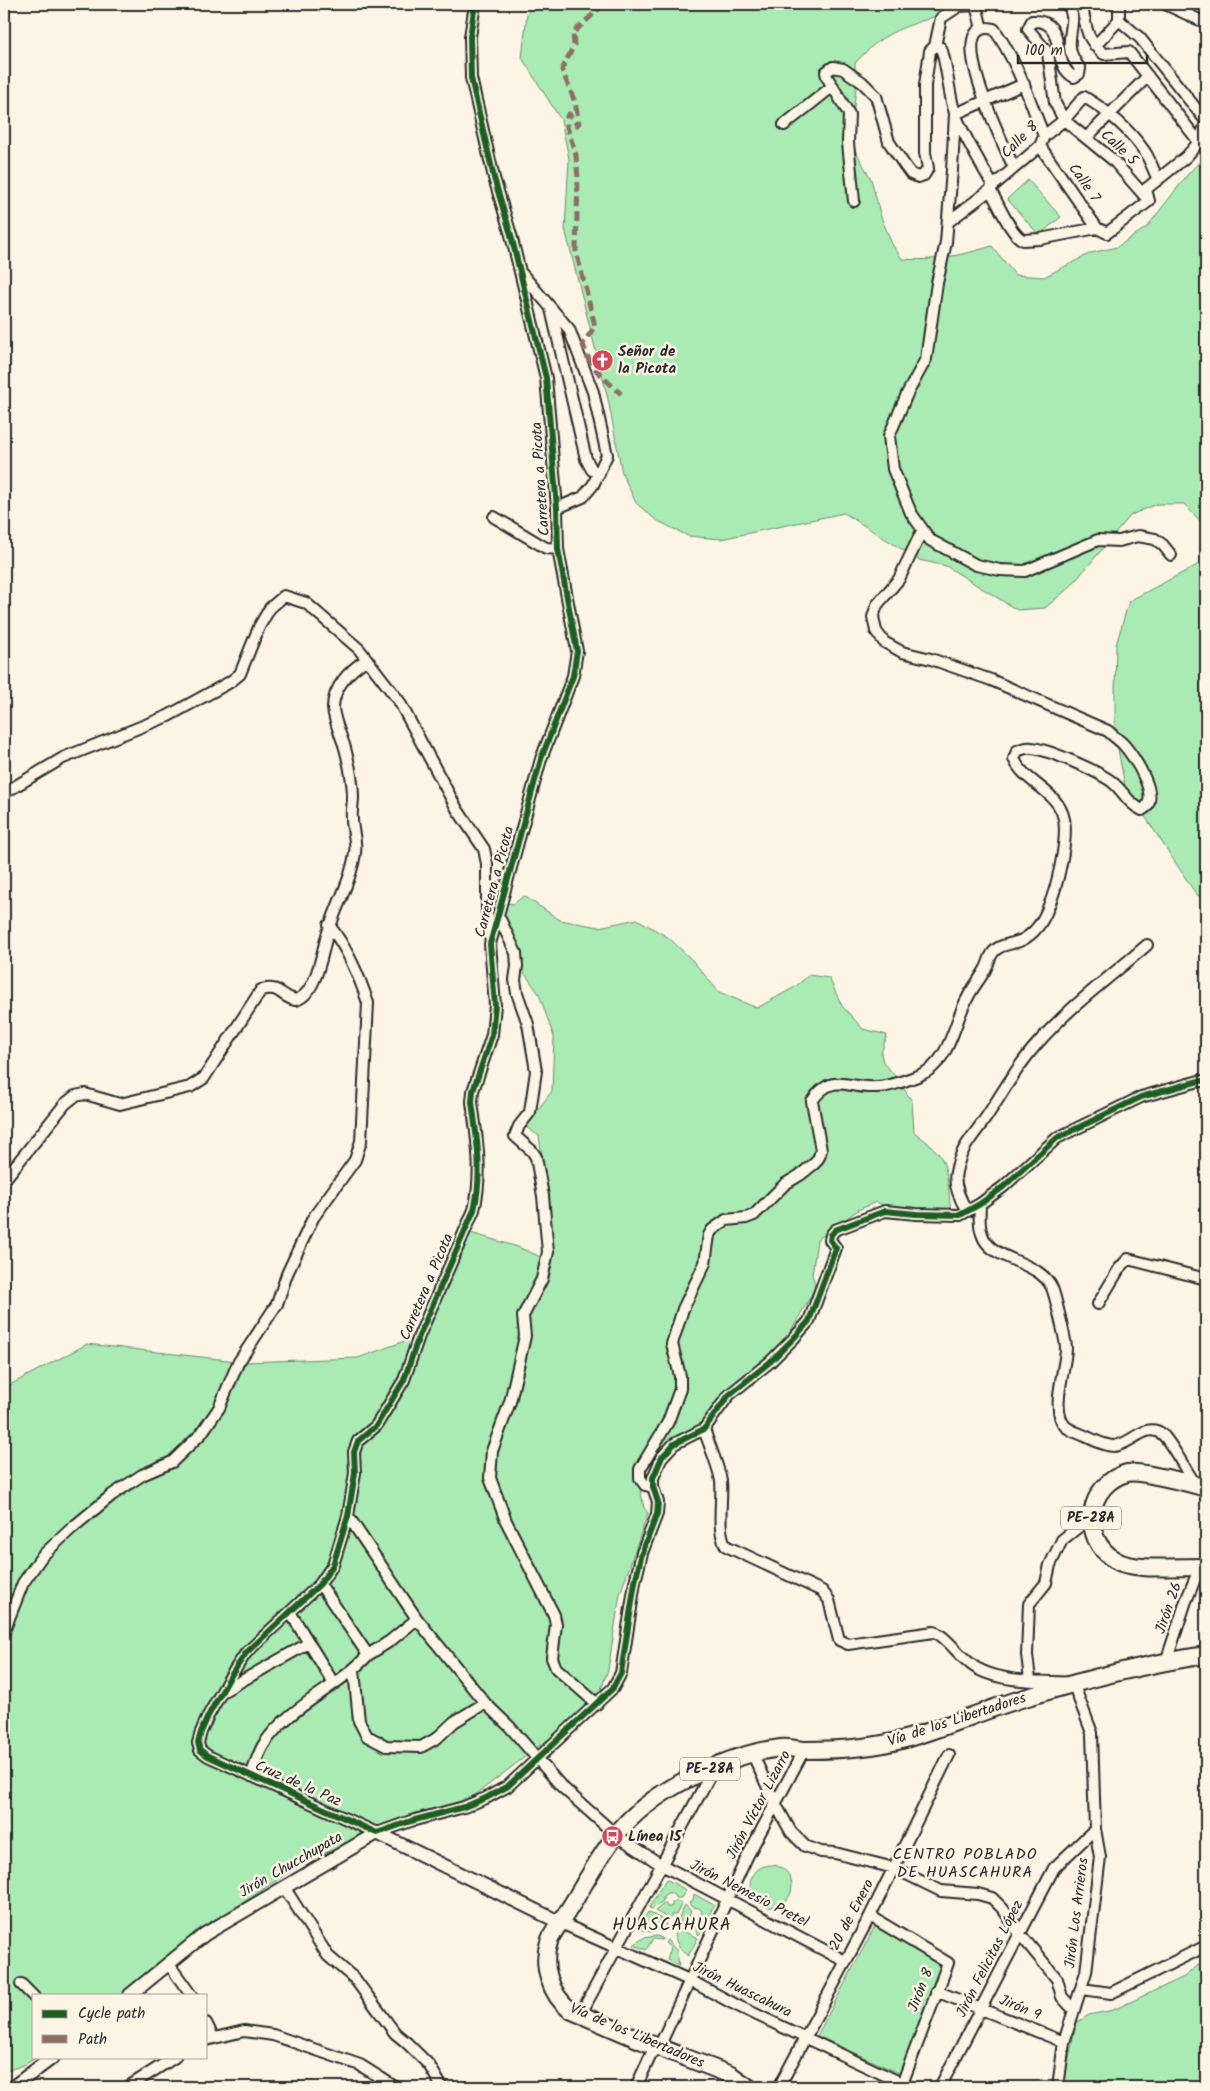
<svg xmlns="http://www.w3.org/2000/svg" width="1210" height="2091" font-family="Kalam,sans-serif">
<rect width="100%" height="100%" fill="#fcf5e5"/>
<filter id="ink" filterUnits="userSpaceOnUse"><feTurbulence type="fractalNoise" baseFrequency=".02" numOctaves="2"/><feDisplacementMap in="SourceGraphic" scale="10" xChannelSelector="R" yChannelSelector="G"/><feConvolveMatrix kernelMatrix="1 2 1 2 8 2 1 2 1" color-interpolation-filters="sRGB"/></filter>
<g filter="url(#ink)">
<path fill="#aaebb4" stroke="#6a8b70" d="M533,4H960C938,19 910,22 888,35C875,42 865,53 855,63L856,87L852,127L854,148L871,179L881,217L892,244L902,259C931,262 963,255 992,246L1015,275L1044,277L1091,253L1117,247L1147,227L1188,174L1206,155V527L1184,504H1157L1131,515L1071,586L1045,608L1017,610L946,566L919,560L844,513L721,539L688,536L656,520L636,503L622,473L608,399L565,229L569,159L561,120L522,58L527,14Z
M1028,180L1061,217L1039,235L1007,199Z
M1206,551V900L1196,894L1125,786L1115,733V692L1116,645L1129,601L1203,562Z
M524,896L560,920L599,927L637,919L669,938L692,960L719,992L757,1008L795,987L809,975L829,978L842,1006L863,1029L887,1035L881,1053L883,1062L895,1076L912,1101L914,1132C923,1139 936,1148 942,1159C948,1171 950,1202 951,1217L888,1207L876,1202L858,1210L817,1240L812,1275L815,1283L814,1290L787,1338L698,1431L648,1462L639,1483L644,1508L648,1513L620,1594L608,1670L596,1703L475,1795L452,1805L399,1819L339,1848L310,1858L216,1921L124,1995H34V2057H37L26,2064L4,2072V1388L87,1344L245,1362L358,1358L419,1336L464,1231L518,1247L550,1261V1208L539,1136L526,1127L529,1121L552,1091L554,1037L539,994L521,968L498,915L502,902L513,904Z
M750 1886a21 21 0 1 1 42 0a21 21 0 1 1-42 0Z
M666,1879L686,1890L681,1898H676L672,1893H667L663,1896V1901L652,1909L649,1908Z
M694,1894L714,1905L699,1935L696,1932L698,1919L701,1916L702,1911L699,1908L692,1907L689,1903L693,1900Z
M676,1901L682,1903L676,1915H672L668,1918L655,1911L665,1903L667,1907H671L673,1902Z
M685,1905L691,1911L689,1917L694,1919L693,1931L681,1925V1921L679,1917Z
M648,1912L665,1921L666,1927L652,1932L638,1929Z
M875,1926L946,1964L901,2074L817,2036Z
M678,1929L698,1938L688,1956C679,1950 675,1942 675,1931Z
M656,1936L662,1938V1940L653,1939L646,1950L634,1945L643,1938Z
M667,1940L677,1951L679,1966L667,1960L671,1948L665,1943Z
M1206,1959V2087H1063L1076,2023L1089,2015L1113,2010L1184,1977Z"/>
<g fill="none" stroke-linecap="round" stroke-linejoin="round">
<defs>
<path id="minor" d="M475,4L470,37L471,78L494,178L511,235L546,378L557,508L558,549L577,651L573,676L541,759L490,944L495,1005L492,1035L473,1091L472,1102C477,1138 483,1175 474,1210L419,1336L404,1380L376,1426L358,1441L354,1452L355,1473L348,1516L333,1565L320,1584L246,1653L230,1677L208,1716L201,1732L198,1743L200,1750L208,1756L377,1833L411,1821L464,1807L486,1798L508,1786L613,1688L621,1673L635,1582L642,1553L657,1514L658,1502L653,1487V1478L662,1457L674,1444L704,1429L729,1395L770,1362L794,1338L809,1321L836,1248L830,1240L831,1235L835,1230L885,1211L916,1214L960,1215L980,1204L1003,1187L1057,1138L1141,1097L1199,1081H1206
M1067,4C1078,18 1068,31 1070,47C1070,55 1076,63 1080,69L1079,74L1074,77C1049,64 1069,19 1032,21L1028,29L1048,53L1055,103L1064,120L1113,160L1149,201
M1081,4C1088,29 1083,35 1104,54L1129,52L1199,142
M1165,4L1206,23
M1119,20L1140,38L1206,121
M935,46L941,48C948,68 948,92 955,113C962,134 982,165 993,186
M1095,46L1119,20V4
M1024,84L955,114L952,170L946,242L937,283L926,359L907,394L889,436L893,469L911,513L930,540L976,565L1000,570L1025,571L1098,540L1119,541L1138,536L1155,539L1163,545L1171,555
M784,125L833,86
M1086,138L1148,76
M1040,146L1097,228L1107,233L1149,201L1146,189L1186,157L1199,142L1206,123
M1014,168C1007,151 938,16 994,29C1017,61 1029,99 1044,136
M854,201L848,143L849,114L827,77L826,72L833,67L843,69L862,82L876,96L889,142L905,166L911,174L918,177L924,175L928,168L925,153V85L930,51L935,46L941,18L959,6L976,5L982,29
M948,222L990,190
M1097,228L1040,239L1023,240C1010,234 999,204 990,190L993,186L1040,146L1044,136L1064,120L1084,97C1107,110 1130,130 1145,152C1150,160 1154,171 1158,180
M522,274L569,329L593,392L607,455L593,485L583,497L557,508
M551,309L586,459L592,470L599,474
M494,517L546,548L558,549
M4,793L63,758L168,716L230,682L240,674L259,627L270,608L284,596L306,603L359,649L399,701L457,809L484,849L487,864V922L490,938
M498,915L516,953L517,966L515,980L517,993L528,1024L536,1071L530,1112L519,1126L515,1136L532,1151L536,1157L543,1196L548,1252L542,1279L523,1316L525,1336L510,1402L492,1451L490,1478L506,1521L554,1615L556,1624L552,1658L556,1668L597,1704
M4,1180L65,1104L75,1096L85,1094L120,1104L190,1087L204,1078L261,990C281,985 279,996 295,1000C314,997 321,959 325,943C332,913 351,883 355,853C357,842 352,830 352,819C351,812 353,804 353,797C353,781 349,763 345,748C341,735 334,721 333,708C333,687 350,670 366,660
M980,1204C980,1214 978,1224 982,1234C990,1262 1039,1259 1052,1288C1055,1295 1066,1341 1066,1348C1066,1367 1050,1410 1065,1426C1070,1431 1079,1433 1085,1436C1094,1440 1104,1446 1114,1446C1131,1445 1146,1421 1162,1434C1169,1439 1189,1476 1196,1485
M967,1211C961,1201 953,1184 956,1172C961,1145 976,1134 989,1113C1005,1089 1017,1066 1037,1044C1069,1007 1110,977 1147,945
M1098,1304L1119,1269L1128,1259L1206,1279
M704,1429C709,1445 718,1464 721,1481C723,1499 716,1530 726,1546L822,1591L829,1600L839,1640L848,1644L934,1632C946,1635 962,1661 978,1669C1004,1683 1044,1681 1073,1683L1092,1733L1095,1829L1100,1857L1086,1972L1064,2042L1058,2087
M653,1487L645,1485L640,1478V1469L668,1422L680,1389V1376L672,1344L683,1309L705,1263L709,1235L712,1230L726,1220L746,1218L754,1215L785,1184L800,1175L815,1163L819,1157L821,1150L812,1101C833,1071 847,1089 876,1087C890,1087 907,1080 920,1075C951,1062 953,1023 968,997C973,987 981,978 986,968C989,963 989,958 992,954C999,943 1012,945 1022,940C1034,934 1043,921 1048,908C1057,888 1068,841 1064,819C1058,790 1025,784 1014,759L1017,751C1022,749 1026,747 1032,748C1050,750 1092,769 1108,779C1122,787 1126,803 1142,810C1163,800 1134,756 1123,744C1119,740 1113,736 1108,731L991,680L931,659L902,652L884,642L876,631L873,617L877,605L899,579L922,531
M348,1516L417,1619L485,1703L510,1727L561,1786L616,1835L660,1864L845,1961
M290,1612L334,1684
M4,1631L23,1583L42,1556L72,1528L112,1495L142,1475L172,1462L201,1434L219,1408L238,1363L277,1304L287,1274L313,1218L355,1160L361,1141L368,1003C359,975 347,948 329,925
M368,1655L390,1641L417,1619
M1166,1662L1186,1601L1195,1579L1206,1566
M354,1670L359,1721L367,1736L386,1746L421,1747L437,1738L454,1722L485,1703
M1030,1679L1027,1655L1029,1604L1046,1583L1050,1565L1062,1540L1091,1517
M222,1692L309,1643
M752,1753L776,1805L791,1832L805,1846L821,1852L835,1853L894,1868L941,1891L978,1894L992,1898L1003,1909L1020,1934L1057,1979L1062,1997L1074,2010
M251,1776C255,1766 258,1753 264,1744C290,1705 337,1689 368,1655L320,1584
M284,1887L328,1956L355,1979L395,2033L407,2043L429,2065L442,2087
M870,1916L948,1963L902,2084
M561,1923L689,1980L738,2006L910,2087
M168,1963L191,1995
M21,1984L34,1997
M1082,1989L1111,1993L1206,1946
M936,1991L1064,2042
M580,2015L714,1768
M206,2023L213,2037
M206,2040L244,2031L273,2035L360,2065L395,2087
M659,2047L747,1857L804,1750
M128,2087L175,2057
M636,2087L655,2046
M779,2087L870,1916L949,1755
M940,2087L1054,1868L1095,1829"/>
<path id="tertiary" d="M130,1995L205,1934L377,1833L561,1923
M13,2087L53,2057"/>
<path id="trunk" d="M1206,1488C1193,1484 1138,1470 1127,1473C1087,1484 1079,1538 1115,1560C1134,1572 1183,1566 1206,1567
M748,2087L731,2075L640,2040L570,2010C551,1995 541,1966 549,1942C551,1934 559,1925 564,1917C581,1891 596,1861 615,1836C649,1791 727,1754 781,1748C789,1747 798,1750 806,1750C839,1750 873,1748 905,1739C947,1727 986,1709 1028,1697C1086,1679 1146,1664 1206,1655"/>
</defs>
<use href="#minor" stroke="#2b2b2b" stroke-width="14"/>
<use href="#tertiary" stroke="#2b2b2b" stroke-width="16"/>
<use href="#trunk" stroke="#2b2b2b" stroke-width="20"/>
<use href="#minor" stroke="#fcf5e5" stroke-width="10"/>
<use href="#tertiary" stroke="#fcf5e5" stroke-width="12"/>
<use href="#trunk" stroke="#fcf5e5" stroke-width="16"/>
<path stroke="#8d6e63" stroke-width="5" stroke-dasharray="10 5" stroke-linecap="butt" d="M604,4L573,33L574,45L562,70L575,102L579,123L577,125L569,114L567,116V127L576,155L578,178L576,251L595,326L583,344C592,372 602,375 621,394"/>
<defs>
<path id="cycleway" d="M475,4L470,37L471,78L494,178L511,235L546,378L557,508L558,549L577,651L573,676L541,759L490,944L495,1005L492,1035L473,1091L472,1102C477,1138 483,1175 474,1210L419,1336L404,1380L376,1426L358,1441L354,1452L355,1473L348,1516L333,1565L320,1584L246,1653L230,1677L208,1716L201,1732L198,1743L200,1750L208,1756L377,1833L411,1821L464,1807L486,1798L508,1786L613,1688L621,1673L635,1582L642,1553L657,1514L658,1502L653,1487V1478L662,1457L674,1444L704,1429L729,1395L770,1362L794,1338L809,1321L836,1248L830,1240L831,1235L835,1230L885,1211L916,1214L960,1215L980,1204L1003,1187L1057,1138L1141,1097L1199,1081H1206"/>
</defs>
<use href="#cycleway" stroke="#fcf5e5" stroke-width="9"/>
<use href="#cycleway" stroke="#1b5e20" stroke-width="6"/>
</g>
</g>
<defs>
<symbol id="church-disc" viewBox="-11 -11 22 22"><circle r="9.5" fill="#d1495b" stroke="#fcf5e5"/><path d="M-1.2-6h2.4v3.5h3.3v2.4h-3.3V6h-2.4V-.1h-3.3v-2.4h3.3Z" fill="#fff"/></symbol>
<symbol id="bus-disc" viewBox="-11 -11 22 22"><circle r="9.5" fill="#d1495b" stroke="#fcf5e5"/><path d="M-5-6H5V4H4V6H2V4H-2V6H-4V4H-5ZM-3.5-4V0h7V-4ZM-3.5 1.2v1.5H-2V1.2ZM2 1.2v1.5H3.5V1.2Z" fill="#fff"/></symbol>
</defs>
<g fill-rule="evenodd">
<use href="#church-disc" x="590" y="348" width="25" height="25"/>
<use href="#bus-disc" x="600" y="1824" width="25" height="25"/>
</g>
<g text-anchor="middle" dominant-baseline="central" stroke-width="5" stroke-linejoin="round" paint-order="stroke">
<g fill="#fcf5e5" stroke="#6a6863" stroke-width="1">
<rect x="1061" y="1506.5" width="60" height="23" rx="4"/>
<rect x="680" y="1757.5" width="60" height="23" rx="4"/>
</g>
<g font-size="14" font-weight="bold" fill="#2b2b2b">
<text x="1091" y="1518">PE-28A</text>
<text x="710" y="1769">PE-28A</text>
</g>
<g font-size="15" fill="#2b2b2b" stroke="#fcf5e5">
<text transform="translate(1020 140) rotate(-45)">Calle 8</text>
<text transform="translate(1119 148) rotate(43)">Calle 5</text>
<text transform="translate(1084 183) rotate(55)">Calle 7</text>
<text transform="translate(541 479) rotate(-94)">Carretera a Picota</text>
<text transform="translate(495 882) rotate(-75)">Carretera a Picota</text>
<text transform="translate(427 1287) rotate(-67)">Carretera a Picota</text>
<text transform="translate(1169 1608) rotate(-71)">Jirón 26</text>
<text transform="translate(957 1720) rotate(-18)">Vía de los Libertadores</text>
<text transform="translate(298 1784) rotate(24)">Cruz de la Paz</text>
<text transform="translate(759 1805) rotate(-62)">Jirón Víctor Lizarro</text>
<text transform="translate(291 1865) rotate(-30)">Jirón Chucchupata</text>
<text transform="translate(749 1894) rotate(27)">Jirón Nemesio Pretel</text>
<text transform="translate(1077 1913) rotate(-83)">Jirón Los Arrieros</text>
<text transform="translate(852 1915) rotate(-62)">20 de Enero</text>
<text transform="translate(990 1959) rotate(-63)">Jirón Felicitas López</text>
<text transform="translate(742 1990) rotate(26)">Jirón Huascahura</text>
<text transform="translate(921 1990) rotate(-69)">Jirón 8</text>
<text transform="translate(1020 2008) rotate(23)">Jirón 9</text>
<text transform="translate(637 2036) rotate(23)">Vía de los Libertadores</text>
</g>
<g font-size="15" font-weight="bold" fill="#2b2b2b" stroke="#fcf5e5" text-anchor="start">
<text x="618" y="352">Señor de<tspan x="618" dy="17">la Picota</tspan></text>
<text x="628" y="1837">Línea 15</text>
</g>
<g font-size="16" letter-spacing="1" fill="#2b2b2b" stroke="#fcf5e5">
<text x="965" y="1854">CENTRO POBLADO<tspan x="965" dy="18">DE HUASCAHURA</tspan></text>
</g>
<g font-size="18" letter-spacing="1" fill="#2b2b2b" stroke="#fcf5e5">
<text x="672" y="1925">HUASCAHURA</text>
</g>
</g>
<rect width="1210" height="2091" fill="none" stroke="#fcf5e5" stroke-width="20"/>
<rect x="10" y="10" width="1190" height="2071" fill="none" stroke="#2b2b2b" stroke-width="2" filter="url(#ink)"/>
<rect x="32" y="1994" width="175" height="65" fill="#fcf5e5" stroke="#a8a49b"/>
<rect x="42" y="2010" width="25" height="8" fill="#1b5e20" stroke="#a8a49b"/>
<text x="78" y="2018" font-size="15" fill="#2b2b2b">Cycle path</text>
<rect x="42" y="2035" width="25" height="8" fill="#8d6e63" stroke="#a8a49b"/>
<text x="78" y="2044" font-size="15" fill="#2b2b2b">Path</text>
<path d="M1018 55v8h129v-8" fill="none" stroke="#2b2b2b" stroke-width="2.5"/>
<text x="1025" y="55" font-size="15" fill="#2b2b2b" stroke="#fcf5e5" stroke-width="4" paint-order="stroke">100 m</text>
</svg>
